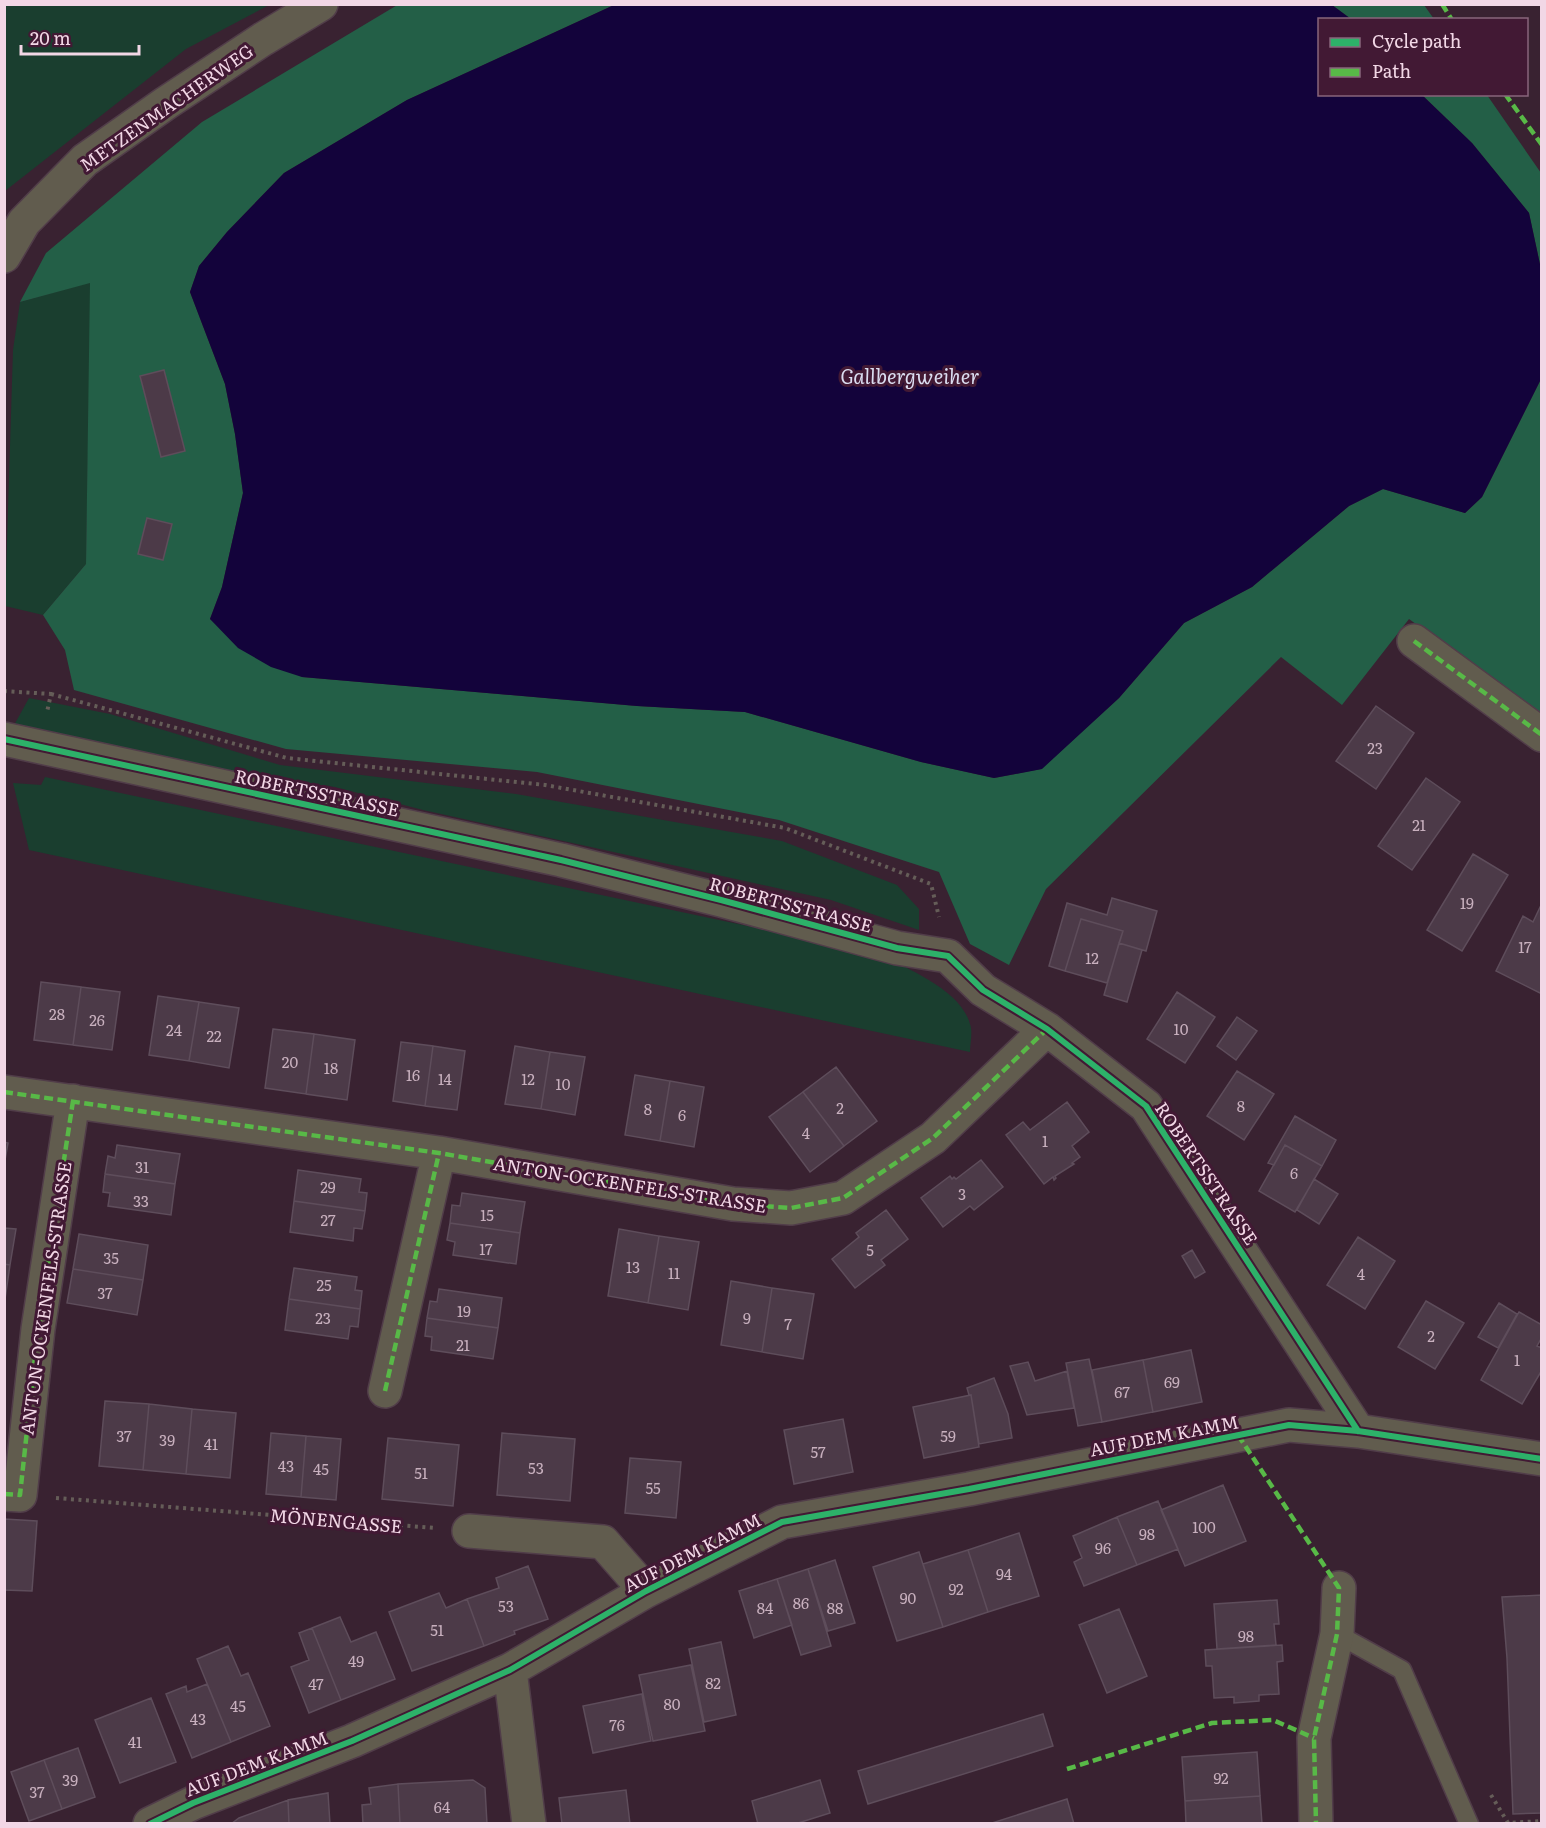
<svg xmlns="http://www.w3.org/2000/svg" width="1546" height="1828" font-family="Literata,serif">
<rect width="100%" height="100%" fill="#392231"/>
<path fill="#1a3e2f" d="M5,4H269V5L186,49L5,191Z
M91,282L86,564L43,615L5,606L13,350L20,302Z
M29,698L110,714L280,765L516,794L782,841L897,885L919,909V930L831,900L423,810L335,787L263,777L13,727Z
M45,777L880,954C909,970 961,990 970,1024C973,1032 970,1044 970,1052L29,850L13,783L41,785Z"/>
<path fill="#235f47" d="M399,4L614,5L407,100L284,173L227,232L199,266L190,292L225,384L235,434L243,493L222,587L210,619L302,677L637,706L745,712L921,762L994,778L1041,769L1119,698L1184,623L1252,587L1349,506L1383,489L1465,513L1482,497L1541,379V715L1409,619L1342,705L1281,657L1046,889L1009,965L970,944L939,872L779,820L537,772L286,749L74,690L65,650L43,615L86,564L90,283L20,302L46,253L202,122Z
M1332,5H1424L1434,19H1351Z
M1422,95H1487L1541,173V269L1529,213L1472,143Z"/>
<path fill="#13033b" d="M614,5H1332L1351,19L1320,20V94L1422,95L1472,143L1529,213L1541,269V379L1482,497L1465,513L1383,489L1349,506L1252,587L1184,623L1119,698L1042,769L994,778L921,762L745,712L637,706L302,677L271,667L238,648L210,619L222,587L243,493L235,434L225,384L190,292L199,266L227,232L284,173L407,100Z"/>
<path fill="#4c3a48" stroke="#5e4d5b" stroke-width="1.5" d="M164,370L185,451L161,457L140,376Z
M147,518L172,524L163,560L138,554Z
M1376,706L1414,733L1376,789L1336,761Z
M1426,778L1460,802L1412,870L1378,846Z
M1473,854L1508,875L1462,951L1427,930Z
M1112,898L1157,911L1146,951L1119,943L1123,931L1081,919L1065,971L1049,966L1067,903L1107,915Z
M1542,903V994L1496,971L1523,916L1533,922Z
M1081,919L1123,931L1107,983L1065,971Z
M1119,943L1142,950L1127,1002L1104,995Z
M41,982L81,987L73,1045L34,1040Z
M81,987L120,992L112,1050L73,1045Z
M1177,992L1215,1017L1185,1063L1147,1039Z
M158,996L199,1002L189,1061L149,1055Z
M199,1002L239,1008L229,1068L189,1061Z
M1237,1017L1257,1031L1236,1060L1217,1046Z
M273,1029L314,1034L306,1094L265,1088Z
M314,1034L355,1040L347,1100L306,1094Z
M401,1042L433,1046L425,1106L393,1101Z
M433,1046L465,1051L457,1110L425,1106Z
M515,1046L550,1052L541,1109L505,1104Z
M550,1052L585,1057L575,1115L541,1109Z
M836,1067L877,1121L844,1146L803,1092Z
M1237,1071L1274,1094L1244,1140L1207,1116Z
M635,1075L670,1081L660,1141L625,1135Z
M670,1081L704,1087L694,1147L660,1141Z
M803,1092L844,1146L810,1172L769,1117Z
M1067,1102L1089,1132L1072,1146L1080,1157L1072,1163L1074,1164L1055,1176L1056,1178L1054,1180L1053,1177L1044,1184L1006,1135L1023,1122L1030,1130Z
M1295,1116L1336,1140L1322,1166L1285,1145L1274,1165L1268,1163Z
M4,1142L8,1143L5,1160H4Z
M117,1145L180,1154L175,1184L105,1174L108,1156L115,1158Z
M1285,1145L1322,1166L1295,1212L1259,1191Z
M981,1160L1003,1187L974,1210L970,1206L943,1227L921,1198L950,1176L952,1179L954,1177L956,1179Z
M298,1170L361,1179L359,1192L367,1193L365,1211L294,1201Z
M105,1174L175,1184L171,1215L108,1206L110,1193L103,1192Z
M1314,1179L1338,1194L1319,1224L1297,1210Z
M462,1193L525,1202L520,1233L450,1223L452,1205L460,1206Z
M294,1201L365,1211L362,1229L354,1228L353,1241L290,1232Z
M886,1210L908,1239L881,1260L885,1265L855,1288L832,1259L859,1237L856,1233Z
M450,1223L520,1233L516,1264L453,1255L455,1242L447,1240Z
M4,1228L16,1229L10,1265L4,1264Z
M619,1229L659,1236L648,1303L608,1296Z
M79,1234L148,1245L143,1280L73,1269Z
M659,1236L699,1242L688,1310L648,1303Z
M1358,1237L1395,1261L1365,1309L1327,1285Z
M1192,1250L1205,1272L1195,1278L1182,1256Z
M4,1264L10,1265L5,1299H4Z
M294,1268L357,1277L355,1290L362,1291L360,1309L289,1299Z
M73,1269L143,1280L137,1315L67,1303Z
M731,1281L772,1288L762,1352L721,1345Z
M772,1288L814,1294L803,1359L762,1352Z
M439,1289L502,1298L498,1328L427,1318L430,1301L437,1302Z
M289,1299L360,1309L358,1327L350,1326L348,1339L285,1330Z
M1426,1301L1464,1323L1435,1369L1398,1347Z
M1499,1303L1517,1314L1498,1348L1478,1337Z
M1519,1312L1542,1325V1337L1537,1346L1542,1348V1370L1522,1404L1481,1380Z
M427,1318L498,1328L493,1359L431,1350L432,1337L425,1336Z
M1191,1350L1202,1402L1153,1412L1143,1360Z
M1089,1359L1102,1422L1078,1426L1066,1363Z
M1143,1360L1153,1412L1102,1422L1092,1370Z
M1028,1362L1035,1381L1067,1371L1074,1408L1027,1415L1010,1366Z
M994,1378L1008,1414L1012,1438L979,1444L971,1395H969L967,1388Z
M971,1395L979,1447L924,1458L913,1407Z
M105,1401L149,1404L143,1470L99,1466Z
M149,1404L192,1409L186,1474L143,1470Z
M192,1409L236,1413L230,1478L186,1474Z
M843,1419L853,1472L794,1484L784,1430Z
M271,1433L306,1436L301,1497L266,1494Z
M502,1433L575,1439L570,1501L497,1495Z
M306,1436L341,1439L336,1500L301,1497Z
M388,1438L459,1445L453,1506L382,1499Z
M630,1458L681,1462L676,1518L625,1513Z
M1223,1485L1246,1541L1185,1566L1161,1510Z
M1158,1501L1178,1549L1137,1565L1117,1517Z
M1117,1517L1137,1565L1084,1586L1074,1562L1082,1558L1073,1536Z
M4,1519L37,1521L32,1591L4,1590Z
M1019,1533L1039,1596L988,1612L968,1550Z
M968,1550L988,1612L943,1627L923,1564Z
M919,1552L943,1627L897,1641L873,1567Z
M835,1560L855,1623L828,1631L808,1569Z
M528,1566L548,1619L514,1631L515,1634L484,1646L467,1599L499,1588L496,1578Z
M808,1569L831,1646L801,1655L777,1579Z
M777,1579L792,1625L754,1638L739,1591Z
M439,1593L446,1608L467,1599L484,1646L412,1671L389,1612Z
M1542,1595V1813L1513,1814L1507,1658L1502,1597Z
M1277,1600L1279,1624H1274L1276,1645L1217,1649L1214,1604Z
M1119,1609L1147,1676L1107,1693L1079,1625Z
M340,1617L351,1642L376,1632L395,1679L341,1700L312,1628Z
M312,1628L341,1700L309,1713L291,1667L309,1660L299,1633Z
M721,1642L736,1715L704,1722L689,1649Z
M1282,1645L1283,1661L1277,1662L1279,1694L1259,1695V1701L1234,1703V1697L1214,1698L1212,1666H1206L1205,1650Z
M228,1646L241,1676L248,1673L270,1726L231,1742L197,1659Z
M691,1665L705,1731L653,1741L639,1675Z
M207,1684L231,1742L192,1758L166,1694L186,1686L187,1692Z
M642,1694L651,1741L593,1753L583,1706Z
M151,1698L176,1762L120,1783L95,1720Z
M1043,1714L1053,1746L868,1804L858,1771Z
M78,1748L95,1797L62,1809L44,1760Z
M1257,1752L1260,1796L1185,1801L1182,1757Z
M44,1760L62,1809L29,1821L11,1772Z
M473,1780L485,1788L487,1824H400L398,1784Z
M820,1780L830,1813L795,1824H758L752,1801Z
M398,1784L400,1824H363L362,1805L371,1804L369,1788Z
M626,1790L630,1824H562L559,1798Z
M328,1793L330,1824H289L288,1800Z
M1260,1796L1262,1824H1186L1185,1801Z
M1067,1799L1074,1824H989Z
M288,1800L289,1824H231L239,1818Z"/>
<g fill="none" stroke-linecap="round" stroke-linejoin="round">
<defs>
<path id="lane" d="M1337,1634L1402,1670L1469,1824"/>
<path id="street" d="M4,256L24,222L85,160L166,103L263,39L321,4
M1414,641L1542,735
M4,739L561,860L721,900L897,948L948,956L983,990L1047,1029L1146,1106L1358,1431
M4,1092L439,1153L733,1204L791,1208L843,1198L933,1138L1047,1029
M385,1391L439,1153
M4,1494L20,1495L38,1329L73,1101
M469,1531L603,1542L646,1591
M510,1670L529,1824
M150,1824L193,1803L352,1741L510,1670L646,1591L782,1522L969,1489L1289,1425L1358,1431L1542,1459
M1316,1824L1314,1738L1337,1634L1339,1588"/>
</defs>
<use href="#lane" stroke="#513d49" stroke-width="21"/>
<use href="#street" stroke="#513d49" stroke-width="36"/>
<path stroke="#655d58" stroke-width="4" stroke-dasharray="3 4.5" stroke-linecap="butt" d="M4,691L51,694L47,712
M51,694L287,758L545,785L785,828L931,884L939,917
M56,1498L435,1528
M1491,1795L1508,1823L1542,1821"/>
<use href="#lane" stroke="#615c4e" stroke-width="18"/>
<use href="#street" stroke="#615c4e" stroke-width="33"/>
<path stroke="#58b947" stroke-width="4.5" stroke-dasharray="9 4.5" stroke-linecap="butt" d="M1442,4L1452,20
M1505,94L1542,145
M1414,641L1542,735
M4,1092L439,1153L733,1204L791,1208L843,1198L933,1138L1047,1029
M385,1391L439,1153
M1238,1435L1339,1588L1337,1634L1314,1738L1316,1824
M4,1494L20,1495L38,1329L73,1101
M1067,1769L1212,1723L1273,1720L1314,1738"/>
<defs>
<path id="cycleway" d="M4,739L561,860L721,900L897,948L948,956L983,990L1047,1029L1146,1106L1358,1431
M150,1824L193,1803L352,1741L510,1670L646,1591L782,1522L969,1489L1289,1425L1358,1431L1542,1459"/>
</defs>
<use href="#cycleway" stroke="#421934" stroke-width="10"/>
<use href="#cycleway" stroke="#2db169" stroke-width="6"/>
</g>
<g text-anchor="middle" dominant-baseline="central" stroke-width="6" stroke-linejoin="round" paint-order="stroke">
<g font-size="15" fill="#c8b0be">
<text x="1375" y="747">23</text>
<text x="1419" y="824">21</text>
<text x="1467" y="902">19</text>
<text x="1525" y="946">17</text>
<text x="1092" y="957">12</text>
<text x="57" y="1013">28</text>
<text x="97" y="1019">26</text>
<text x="1181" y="1028">10</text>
<text x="174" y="1029">24</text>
<text x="214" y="1035">22</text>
<text x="290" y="1061">20</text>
<text x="331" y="1067">18</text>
<text x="413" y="1074">16</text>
<text x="445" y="1078">14</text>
<text x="528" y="1078">12</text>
<text x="563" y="1083">10</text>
<text x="1241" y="1105">8</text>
<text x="840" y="1107">2</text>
<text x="648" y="1108">8</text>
<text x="682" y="1114">6</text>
<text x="806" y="1132">4</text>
<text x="1045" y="1140">1</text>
<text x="142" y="1166">31</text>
<text x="1294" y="1172">6</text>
<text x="328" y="1186">29</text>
<text x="962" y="1193">3</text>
<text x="141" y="1200">33</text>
<text x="487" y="1214">15</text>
<text x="328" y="1219">27</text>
<text x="486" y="1248">17</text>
<text x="870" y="1249">5</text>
<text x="111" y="1257">35</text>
<text x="633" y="1266">13</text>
<text x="674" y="1272">11</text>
<text x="1361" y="1273">4</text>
<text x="324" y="1284">25</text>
<text x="105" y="1292">37</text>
<text x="464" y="1310">19</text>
<text x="323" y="1317">23</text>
<text x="747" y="1317">9</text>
<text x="788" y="1323">7</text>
<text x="1431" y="1335">2</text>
<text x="463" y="1344">21</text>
<text x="1517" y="1359">1</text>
<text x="1172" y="1381">69</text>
<text x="1122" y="1391">67</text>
<text x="124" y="1435">37</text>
<text x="948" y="1435">59</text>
<text x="167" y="1439">39</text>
<text x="211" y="1443">41</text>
<text x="818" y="1451">57</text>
<text x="286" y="1465">43</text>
<text x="536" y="1467">53</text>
<text x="321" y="1468">45</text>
<text x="421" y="1472">51</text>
<text x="653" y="1487">55</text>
<text x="1204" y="1526">100</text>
<text x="1147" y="1533">98</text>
<text x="1103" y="1547">96</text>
<text x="1004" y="1573">94</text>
<text x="956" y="1588">92</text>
<text x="908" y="1597">90</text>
<text x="801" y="1602">86</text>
<text x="506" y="1605">53</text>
<text x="765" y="1607">84</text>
<text x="835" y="1607">88</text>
<text x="437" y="1629">51</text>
<text x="1246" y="1635">98</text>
<text x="356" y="1660">49</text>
<text x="713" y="1682">82</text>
<text x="316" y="1683">47</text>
<text x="672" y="1703">80</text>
<text x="238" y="1705">45</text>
<text x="198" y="1718">43</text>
<text x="617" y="1724">76</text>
<text x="135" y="1741">41</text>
<text x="1221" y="1777">92</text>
<text x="70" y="1779">39</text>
<text x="37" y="1791">37</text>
<text x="442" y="1806">64</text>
</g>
<g font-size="18" fill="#f2d7e6" stroke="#421934">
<text transform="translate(166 107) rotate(-35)">METZENMACHERWEG</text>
<text transform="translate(317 792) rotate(12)">ROBERTSSTRASSE</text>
<text transform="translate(791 904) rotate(15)">ROBERTSSTRASSE</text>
<text transform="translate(1207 1173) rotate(56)">ROBERTSSTRASSE</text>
<text transform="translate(630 1184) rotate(9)">ANTON-OCKENFELS-STRASSE</text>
<text transform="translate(45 1298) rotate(-82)">ANTON-OCKENFELS-STRASSE</text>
<text transform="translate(1164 1435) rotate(-11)">AUF DEM KAMM</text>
<text transform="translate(336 1520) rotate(5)">MÖNENGASSE</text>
<text transform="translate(692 1552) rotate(-27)">AUF DEM KAMM</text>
<text transform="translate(256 1763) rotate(-21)">AUF DEM KAMM</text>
</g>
<g font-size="20" font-style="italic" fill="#dbddf1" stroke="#421934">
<text x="910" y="375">Gallbergweiher</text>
</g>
</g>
<rect width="1546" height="1828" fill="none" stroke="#f2d7e6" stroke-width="12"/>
<rect x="1318" y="18" width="210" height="78" fill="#421934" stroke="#88657b" stroke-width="1.5"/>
<rect x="1330" y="38" width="30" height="9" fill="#2db169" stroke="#88657b" stroke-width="1.5"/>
<text x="1372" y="48" font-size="18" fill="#f2d7e6">Cycle path</text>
<rect x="1330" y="68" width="30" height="9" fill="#58b947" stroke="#88657b" stroke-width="1.5"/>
<text x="1372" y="78" font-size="18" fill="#f2d7e6">Path</text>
<path d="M21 45v9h118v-9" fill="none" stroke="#f2d7e6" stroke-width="3"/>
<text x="30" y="45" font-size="18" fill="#f2d7e6" stroke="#421934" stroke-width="4.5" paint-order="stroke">20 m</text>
</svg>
